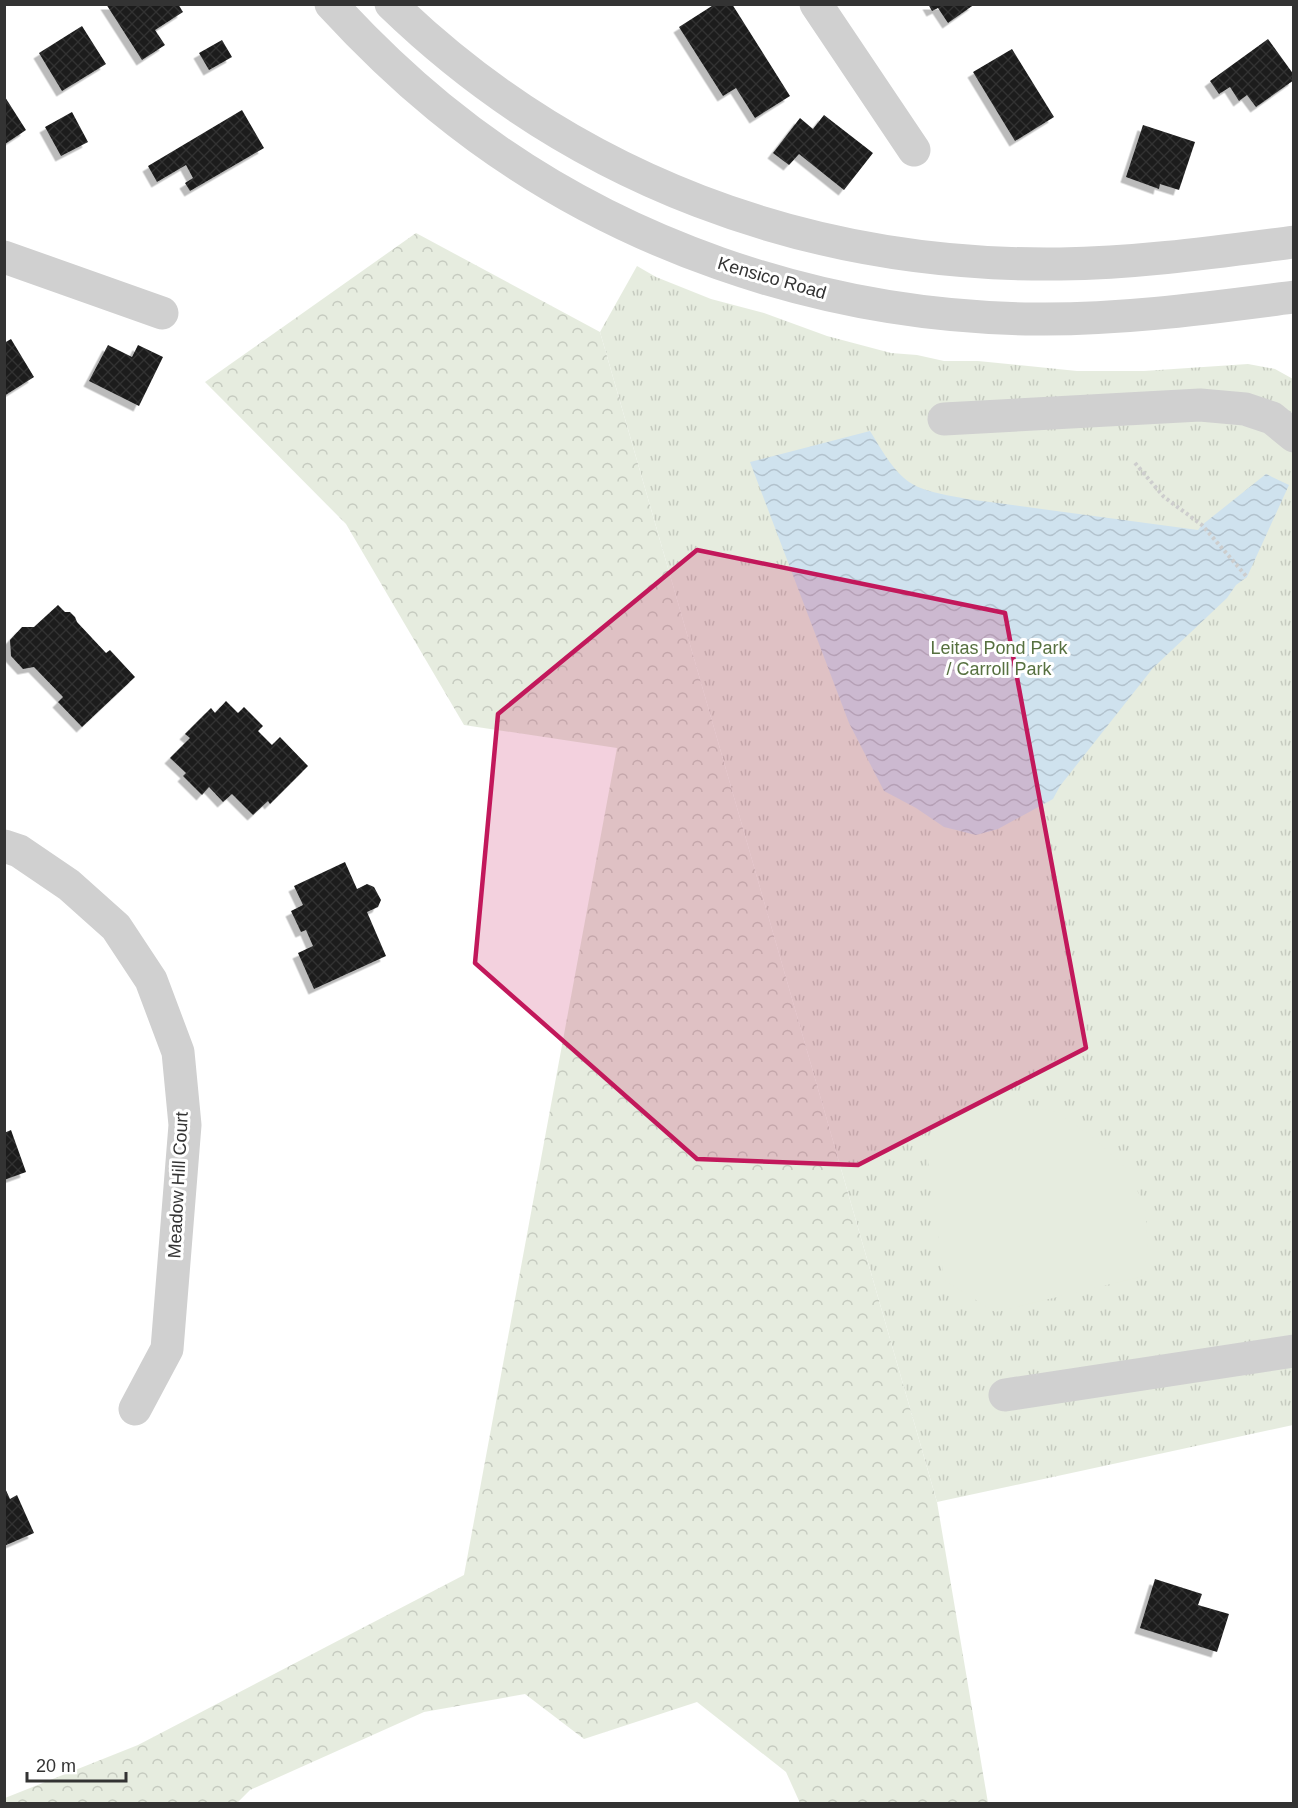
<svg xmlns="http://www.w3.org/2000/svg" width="1298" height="1808" font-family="Arial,sans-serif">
<defs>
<pattern id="grass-tufts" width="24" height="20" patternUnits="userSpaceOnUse" patternTransform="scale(1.5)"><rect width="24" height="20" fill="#e6ecdf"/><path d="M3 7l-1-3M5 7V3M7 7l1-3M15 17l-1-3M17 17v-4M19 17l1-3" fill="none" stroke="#c6cbc0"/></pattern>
<pattern id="forest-crowns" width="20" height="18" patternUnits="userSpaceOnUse" patternTransform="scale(1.5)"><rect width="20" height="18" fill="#e6ecdf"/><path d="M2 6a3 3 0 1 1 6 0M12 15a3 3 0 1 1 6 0" fill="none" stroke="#c6cbc0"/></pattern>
<pattern id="water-waves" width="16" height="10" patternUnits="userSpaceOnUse" patternTransform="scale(1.5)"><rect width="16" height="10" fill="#cfe2ee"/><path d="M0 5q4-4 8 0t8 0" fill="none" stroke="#b2c2cd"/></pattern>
<pattern id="building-cross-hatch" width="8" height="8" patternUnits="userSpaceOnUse" patternTransform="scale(1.5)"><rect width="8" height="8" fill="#1a1a1a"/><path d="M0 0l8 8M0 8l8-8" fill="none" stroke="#333"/></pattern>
<filter id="shadow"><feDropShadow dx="-5.5" dy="5.5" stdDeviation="0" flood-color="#0004"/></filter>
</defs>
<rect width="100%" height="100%" fill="#fff"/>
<path fill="url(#grass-tufts)" d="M637,266L656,277L711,299L764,313L827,336L891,353L917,355L944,361H978L1077,371H1144L1248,364L1275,369L1293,379V1425L937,1502L600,332Z"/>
<path fill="url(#forest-crowns)" d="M416,233L600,332L937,1502L988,1803H800L786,1772L697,1702L584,1739L525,1694L424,1712L250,1790L237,1803H5V1798L138,1745L464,1575L617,748L464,725L346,524L205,382Z"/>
<path fill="#e6ecdf" d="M1017,1104L1056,1112L1090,1135L1126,1168L1145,1206L1148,1246L1144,1276L995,1312L944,1280L926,1146L952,1123L984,1109Z"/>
<path fill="url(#water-waves)" d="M870,431C880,447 890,466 904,478C919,492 948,495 967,499L1198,530L1202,525L1266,474L1289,485L1247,577L1236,585L1227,598L1153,668L1060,786L1053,799L998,829L976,835L944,827L916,808L884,791L849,723L750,462Z"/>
<path fill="url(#building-cross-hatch)" filter="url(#shadow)" d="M106,4H178L183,12L155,30L165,45L142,60Z
M715,4H732L790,96L755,118L736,88L723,96L679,27Z
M928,4H975L948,23L938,8L932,11Z
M82,26L106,64L62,91L39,53Z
M1268,39L1294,75V80L1256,107L1247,95L1239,101L1230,87L1219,94L1210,81Z
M222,40L232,57L209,70L199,53Z
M1012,49L1054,117L1015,141L973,72Z
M5,97L26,130L5,144Z
M242,110L264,148L190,191L185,183L193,178L186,165L157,182L148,166Z
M72,112L88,142L61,156L45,127Z
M824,115L873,153L844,190L799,154L789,165L773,153L800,118L813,129Z
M1143,125L1195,142L1179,190L1160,184L1159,189L1126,177Z
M11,339L34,377L4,396V343Z
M108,345L132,357L138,345L163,357L139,406L89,381Z
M58,605L65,612H70L75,617L77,622L106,653L110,650L135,677L82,727L58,702L63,697L34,667L23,669L11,656L10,640L22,627H34Z
M226,701L238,713L244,707L263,726L258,731L272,745L280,737L308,766L270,804L268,801L253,815L232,794L223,802L209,787L202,795L183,776L186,773L170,758L190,738L185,734L211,708L215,713Z
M345,862L357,889L367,884L374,887L381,900L378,907L367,912L386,956L314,989L298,953L313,946L306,930L301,932L291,911L303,905L294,886Z
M11,1130L26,1172L4,1180V1133Z
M4,1486L10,1499L17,1495L34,1533L4,1546Z
M1155,1579L1202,1594L1198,1605L1229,1614L1217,1652L1140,1628Z"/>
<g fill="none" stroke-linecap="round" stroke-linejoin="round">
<path stroke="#cdcdcd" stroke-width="4" stroke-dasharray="3 3" stroke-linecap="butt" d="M1135,463L1164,497L1202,525L1247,577"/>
<path stroke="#d0d0d0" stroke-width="33" d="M331,4C365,41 400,75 439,107C605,243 821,317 1035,319C1122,320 1208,308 1294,297
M391,4C573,180 808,267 1060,264C1138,263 1216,252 1294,242
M816,4L914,150
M4,257L162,313
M944,419L1200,405L1245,409L1272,418L1294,436
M4,846L19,851L69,885L116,927L151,980L178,1052L185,1125L167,1349L135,1409
M1005,1395L1294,1351"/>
</g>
<path fill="#c2185b" fill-opacity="0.2" stroke="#c2185b" stroke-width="4.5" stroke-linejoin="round" d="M697,550L1005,613L1086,1048L858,1165L697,1159L475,963L498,714Z"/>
<g text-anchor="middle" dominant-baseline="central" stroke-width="6" stroke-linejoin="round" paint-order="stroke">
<g font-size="18" fill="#333" stroke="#fff">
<text transform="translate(772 278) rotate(16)">Kensico Road</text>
<text transform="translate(178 1185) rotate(-87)">Meadow Hill Court</text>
</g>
<g font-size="18" fill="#56703f" stroke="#fff">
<text x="999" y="648">Leitas Pond Park<tspan x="999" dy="21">/ Carroll Park</tspan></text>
</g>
</g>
<rect width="1298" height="1808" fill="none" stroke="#333333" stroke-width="12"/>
<path d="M27 1772v9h99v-9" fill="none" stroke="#333333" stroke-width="3"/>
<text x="36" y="1772" font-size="18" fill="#333333" stroke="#ffffff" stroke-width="4.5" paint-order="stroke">20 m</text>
</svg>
